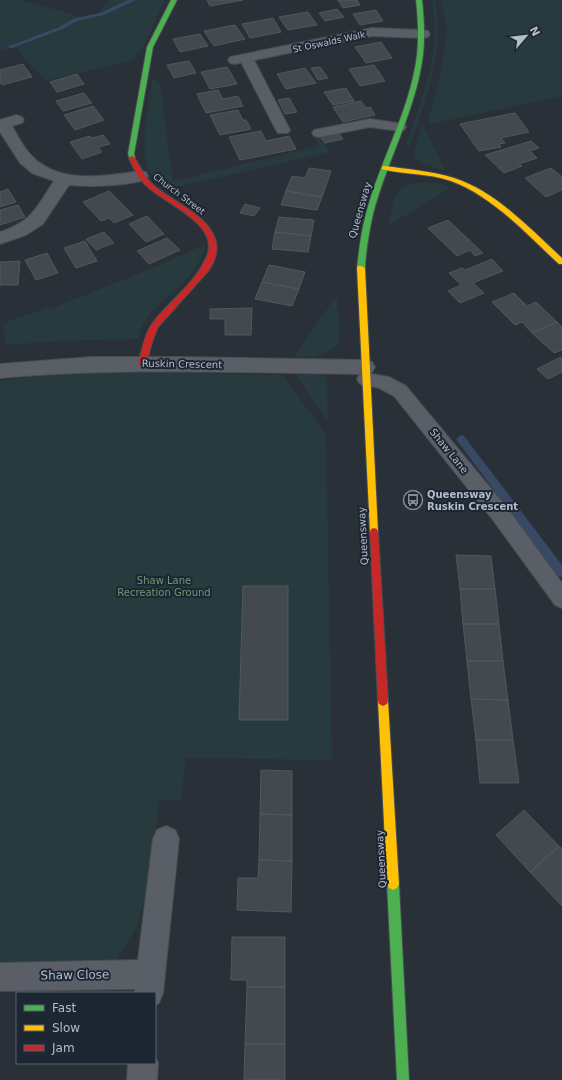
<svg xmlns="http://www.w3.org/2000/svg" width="562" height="1080" font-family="'DejaVu Sans',sans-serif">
<rect width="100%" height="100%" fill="#2a3038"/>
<path fill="#273a3e" d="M0,0H20L79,16L99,13L109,0H165L144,45L133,60L45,81L16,48L0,51Z
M432,0H435C445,54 426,99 409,149L406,144C423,95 442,53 432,0Z
M441,0H562V96L430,124L429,117L441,73L447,29Z
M152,80H157L160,84L173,181L319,146L314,137L320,136L330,152L169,189C164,184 154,179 150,173C138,153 149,102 152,80Z
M422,124L444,168L443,170L422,163L413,157Z
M416,183H437L449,186L450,188L388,226L394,200L399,189Z
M206,244C203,253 200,262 194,270C175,297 146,306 138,339L58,341L7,345L2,324L48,307L50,309L160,265Z
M337,295L340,340L337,346L315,357H296L295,355Z
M123,372L283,375L326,435L332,760L186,758L181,800H159L151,882L135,930L115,961L0,966V381L51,374Z
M297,373H304L327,377L328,423L297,377Z"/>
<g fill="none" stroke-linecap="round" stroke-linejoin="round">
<path fill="#384963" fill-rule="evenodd" d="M128,0H136L104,15L77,21L63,29L12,48L7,47L59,27L73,19L100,13Z
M461,435L464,436L562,565V577L558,576L458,442L456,439Z"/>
</g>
<path fill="#444950" stroke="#52575f" d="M207,0H243L210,6Z
M338,0H357L360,5L343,8Z
M337,9L344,17L325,21L319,13Z
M376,10L383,21L360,25L353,14Z
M308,12L317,25L288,30L279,17Z
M273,18L281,32L250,38L242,24Z
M235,25L245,39L214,46L204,31Z
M200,34L208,46L180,52L173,39Z
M381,42L392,58L366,63L355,47Z
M189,61L196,73L174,78L167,65Z
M23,64L32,77L2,85L0,82V70Z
M374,65L385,81L360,86L349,69Z
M227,67L237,84L210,89L201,72Z
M320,67L328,78L318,80L311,68Z
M305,68L316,83L286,89L277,74Z
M77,74L84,84L57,92L50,82Z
M346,88L354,101L333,105L324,92Z
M218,90L223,99L238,96L243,106L206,113L197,94Z
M84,93L92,103L63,111L56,101Z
M289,98L297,112L285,114L278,100Z
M361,101L366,108L370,107L375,115L343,122L333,107Z
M93,106L104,120L75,130L64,115Z
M238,110L243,120H246L251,129L220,135L210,115Z
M515,113L529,132L501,138L505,143L499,144L501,147L479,151L460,124Z
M261,131L266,141L289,136L296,149L240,160L229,137Z
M337,132L343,139L325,143L320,136Z
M103,135L110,144L98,147L102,152L82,159L70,142L90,136L92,138Z
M531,141L539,148L530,151L537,158L519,164L522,166L504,173L485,155Z
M309,168L331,171L322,197L286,191L292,176L305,178Z
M551,168L562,177V190L546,197L525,178Z
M8,189L16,202L0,207V192Z
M109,191L133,215L114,223L109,218L101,221L83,202Z
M286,191L322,197L317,210L281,205Z
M245,204L260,208L254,216L240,213Z
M18,205L25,217L0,225V210Z
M147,216L164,234L146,242L129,224Z
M279,217L314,220L311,236L275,232Z
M448,220L483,253L475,256L470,250L457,256L428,228Z
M104,232L114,243L96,250L86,239Z
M275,232L311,236L308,252L272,249Z
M167,238L180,250L149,264L137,251Z
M85,241L97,261L76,268L64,248Z
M47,253L58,273L36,280L25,260Z
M492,259L503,271L473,283L484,293L460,303L448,291L461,285L449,273L462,268L465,270Z
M20,261L18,285H0V262Z
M269,265L305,272L299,289L262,282Z
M262,282L299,289L292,306L255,299Z
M514,293L527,306L536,302L557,322L532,333L522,322L515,325L492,302Z
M252,308L251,335H225V319H210V309Z
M557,322L562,327V350L554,353L532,333Z
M561,357L562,372L548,379L537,369Z
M456,555L491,556L495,589H460Z
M243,586H288V720H239Z
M460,589H495L499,624H463Z
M463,624H499L503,661H467Z
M467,661H503L508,700L471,699Z
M471,699L508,700L513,740H476Z
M476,740H513L519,783H480Z
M261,770L292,771V815L260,814Z
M524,810L559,846L530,872L496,835Z
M260,814L292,815V861L259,860Z
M559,846L562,849V906L530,872Z
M259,860L292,861L291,912L237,910L238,878H258Z
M232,937H285V987H247V980H231Z
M247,987H285V1044H245Z
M245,1044H285V1080H244Z"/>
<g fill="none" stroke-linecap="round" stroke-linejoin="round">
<defs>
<path id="lane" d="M246,54L251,55L253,58L290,130L288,133H278L276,130L239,58L241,55Z
M370,119L404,124L406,127L404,130L399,131L370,127L319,137L314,136L312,133L314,130L319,129Z
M366,373L389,377L406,386L507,508L562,583V608L555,605L493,520L394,396L379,388L360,384L357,379L360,374Z"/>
<path id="street" d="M372,28L423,30L428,31L430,34L428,37L423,38L372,36L235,64L230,63L228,60L230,57L235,56Z
M16,115L22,117L24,120L22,123L12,126C18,136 23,147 31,155C58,185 105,176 140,171L146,172L148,176L146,180C121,186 94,187 69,185L43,224L26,235L0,244V232C33,221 36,208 54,181L32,173L20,163L0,132V120Z
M91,357H182L365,360L372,362L375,367L372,372L365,374C243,373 122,367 0,378V364Z
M166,826L175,830L179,839L163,993L159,1003L155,1005V993H135V989L0,991V963L138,960L153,839L157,830Z
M155,1056L158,1063L157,1080H127L128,1063H155Z"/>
<path id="fast" d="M171,0H177L153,47L134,154L135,158L134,159H130L128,154L147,47Z
M416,0H422C424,18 425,37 423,55C416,111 387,160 373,214C369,232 366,250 365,268L361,270L357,268C359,250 361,232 366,214C380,160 410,111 417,55C419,37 418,18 416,0Z
M393,878L397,880L399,884L409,1080H397L387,884L389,880Z"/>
<path id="slow" d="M384,166C407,169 431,171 454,178C497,192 530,229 562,258V264H559C526,234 494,197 451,181C428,173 404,175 382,169V167Z
M358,266H361L365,268L378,532L377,535H371L370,532L357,268Z
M383,696L387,698L388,701L399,884L397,888L393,890L389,888L387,884L378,701L379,698Z"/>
<path id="jam" d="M132,156L134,157C140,166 144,177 153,185C177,206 238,226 209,270C204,276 198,282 193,288C181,301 170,314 158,327L153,339L146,364L142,367L138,364C142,351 144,335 152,324C169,301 196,283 207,256C220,225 167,204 149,188C139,180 134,169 129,158Z
M374,528L377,529L378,532L388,701L387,704L383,706L379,704L378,701L370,532L371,529Z"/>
</defs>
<use href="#lane" stroke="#484c53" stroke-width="2"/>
<use href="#street" stroke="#484c53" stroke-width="2"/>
<use href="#fast" stroke="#484c53" stroke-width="2"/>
<use href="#slow" stroke="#484c53" stroke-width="2"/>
<use href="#jam" stroke="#484c53" stroke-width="2"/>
<use href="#lane" fill="#5a5e66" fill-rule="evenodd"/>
<use href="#street" fill="#5a5e66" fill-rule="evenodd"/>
<use href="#fast" fill="#4caf50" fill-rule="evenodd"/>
<use href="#slow" fill="#ffc107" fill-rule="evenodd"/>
<use href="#jam" fill="#c62828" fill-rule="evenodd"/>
</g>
<defs>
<symbol id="bus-ring" viewBox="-11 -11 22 22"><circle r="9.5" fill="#1d2633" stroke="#848b96" stroke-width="1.5"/><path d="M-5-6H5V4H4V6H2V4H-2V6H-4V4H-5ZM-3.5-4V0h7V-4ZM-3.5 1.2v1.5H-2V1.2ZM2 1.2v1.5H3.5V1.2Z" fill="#848b96"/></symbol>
</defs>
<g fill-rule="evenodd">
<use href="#bus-ring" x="402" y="489" width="22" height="22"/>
</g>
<g text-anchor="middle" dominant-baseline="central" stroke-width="4" stroke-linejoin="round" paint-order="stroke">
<g font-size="9" fill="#b4bcc9" stroke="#1d2633">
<text transform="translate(329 42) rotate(-12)">St Oswalds Walk</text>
<text transform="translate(179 194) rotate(37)">Church Street</text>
</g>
<g font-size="10" fill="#b4bcc9" stroke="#1d2633">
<text transform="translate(360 210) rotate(-74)">Queensway</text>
<text transform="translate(182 364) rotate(1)">Ruskin Crescent</text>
<text transform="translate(449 451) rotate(51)">Shaw Lane</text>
<text transform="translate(363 536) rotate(-93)">Queensway</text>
<text transform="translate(381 859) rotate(-93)">Queensway</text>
</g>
<g font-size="10" font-weight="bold" fill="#b4bcc9" stroke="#1d2633" text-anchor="start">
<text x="427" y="494">Queensway<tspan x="427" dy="12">Ruskin Crescent</tspan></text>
</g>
<g font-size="10" fill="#6b9a76" stroke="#1d2633">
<text x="164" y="580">Shaw Lane<tspan x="164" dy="12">Recreation Ground</tspan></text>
</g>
<g font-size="12" fill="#b4bcc9" stroke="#1d2633">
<text transform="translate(75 975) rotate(-1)">Shaw Close</text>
</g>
</g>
<rect x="16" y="992" width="140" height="72" fill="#1d2633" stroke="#59626f"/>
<rect x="24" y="1005" width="20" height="6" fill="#4caf50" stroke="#59626f"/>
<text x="52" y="1012" font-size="12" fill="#b4bcc9">Fast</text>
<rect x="24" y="1025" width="20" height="6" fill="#ffc107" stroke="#59626f"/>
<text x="52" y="1032" font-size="12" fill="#b4bcc9">Slow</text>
<rect x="24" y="1045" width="20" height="6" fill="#c62828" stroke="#59626f"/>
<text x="52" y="1052" font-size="12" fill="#b4bcc9">Jam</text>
<g transform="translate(526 36) rotate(62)" stroke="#1d2633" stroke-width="3" paint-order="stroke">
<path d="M0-3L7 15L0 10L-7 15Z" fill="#b4bcc9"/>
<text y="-6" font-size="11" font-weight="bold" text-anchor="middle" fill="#b4bcc9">N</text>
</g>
</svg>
